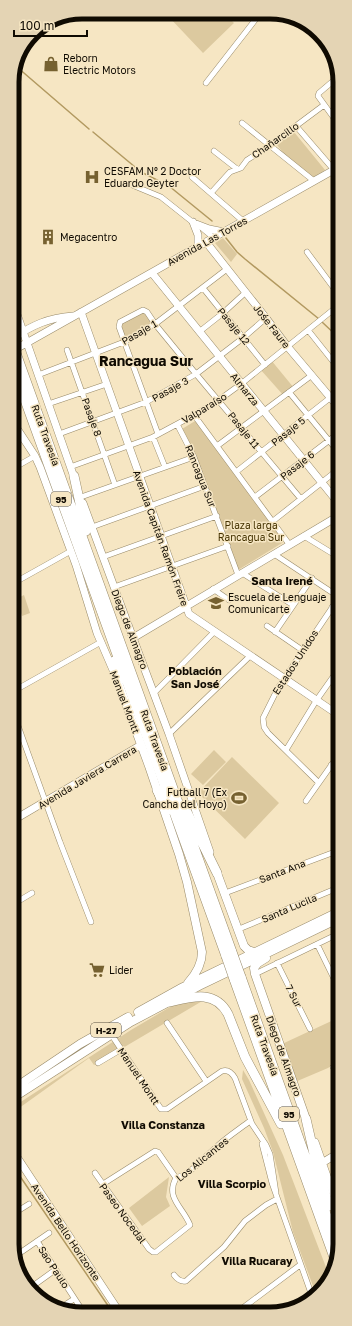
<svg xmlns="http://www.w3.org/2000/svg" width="352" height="1326" font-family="'Golos Text',sans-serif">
<rect width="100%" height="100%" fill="#f6e6c3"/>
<path fill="#dcc99f" d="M226,15L234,23L203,53L168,16Z
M294,132L325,170L313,178L284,154L277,145Z
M223,238L237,254L231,262L215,243Z
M143,310L155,324L124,342L120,322Z
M271,360L294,388L284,396L260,369Z
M200,418L276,521L287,540L238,570L182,429Z
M24,595L30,613L22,616L16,599Z
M214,750L226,762L203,785L191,774Z
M232,757L279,803L245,839L198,793Z
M204,1000L94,1065L89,1058L15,1111L18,1116L13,1120V1107L131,1030L175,1004Z
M340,1017V1059L328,1068L295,1082L282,1044Z
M243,1070L249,1080L283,1155L329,1275L323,1290L316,1294L293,1232L273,1152L264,1128L242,1079Z
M169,1177L166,1197L170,1206L142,1226L129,1208Z"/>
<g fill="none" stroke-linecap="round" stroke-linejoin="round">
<path stroke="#b29960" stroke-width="1.5" d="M17,67L89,129
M93,132L141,172L169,186L212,221
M226,238L237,252L245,259L319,319
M322,322L339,338
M13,1166L113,1313"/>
<defs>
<path id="street" d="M339,76L319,93L318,96L339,125
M206,83L259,15
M242,123L314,181
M296,126L334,170
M214,151L237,169
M192,177L243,221
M132,185L161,197L195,224
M211,193L230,172L241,168L247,160L269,146L324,105
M202,228L214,238
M307,252L339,295
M203,288L265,365
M308,330L339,369
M199,332L223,313L246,292
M67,350L115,485
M38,375L124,342L155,324L227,269
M289,392L340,454
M48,404L107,384
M194,415L289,544
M177,424L194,457L238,575
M59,434L146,402L196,374L243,338L266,318
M158,434L119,327L120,322L143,310L147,312L155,324L196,374L301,499
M153,437L165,467
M217,446L312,375
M70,467L153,437L194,415L219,400L241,384L339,305
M12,469L35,456
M236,472L340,390
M81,497L194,457
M255,497L340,432
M273,521L340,468
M92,527L205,486
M304,536L340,558
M274,554L339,597
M103,557L217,516
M242,573L293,605
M12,584L71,551
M114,587L228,546
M213,589L229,600
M332,607L340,613
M267,626L302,650
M275,632L312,578
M12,692L101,642
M154,693L214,632
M12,709L60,842L91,922
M169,734L250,656
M286,750L316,701L340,667
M331,765L340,770
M318,782L268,733L264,727L263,718L278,688L340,596
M306,801L340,753
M225,893L340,850
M12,905L32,893
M239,929L340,887
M317,944L340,991
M277,963L310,1029
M255,974L340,933
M167,1023L206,1081
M111,1034L161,1109H167L222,1071C228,1069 232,1073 235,1078L252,1124L266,1145L270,1154L273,1173L276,1193
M98,1063L120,1050
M333,1067L340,1078
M13,1118L17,1116
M262,1144L272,1183L312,1296
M95,1173L149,1249L153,1252H156L190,1225C183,1207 165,1198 176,1178C191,1174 201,1160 213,1150C224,1139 238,1130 250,1121
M103,1184L155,1151L158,1152L176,1178
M13,1214L29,1204
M37,1241L84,1313
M14,1257L49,1233
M174,1275C177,1279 181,1282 186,1281L224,1247L245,1221L266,1205L277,1199
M30,1288L55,1270
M60,1308L74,1299
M236,1313L300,1265"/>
<path id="secondary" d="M193,222L198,235V246
M196,224L209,229L224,232
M206,242L266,318L287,346L340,409
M152,273L340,505
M12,300L75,480
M81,312L189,614L340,716
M12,338C34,325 47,318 73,316
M23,345L339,167
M12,421L35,456L40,467L76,565L97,633L113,670
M83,503L133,638L169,734L210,852
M133,638L340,515
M12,821L141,745
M315,1142L340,1213
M13,1151L120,1313
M322,1163L340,1152"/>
<path id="primary" d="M118,682L149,766L179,854L187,882L202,952C202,964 196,974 188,983
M217,873L244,946L248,950L254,952
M266,958L258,963L254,968L255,974L306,1119
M138,1012L183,987L340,911
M13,1089L80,1044L128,1017
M13,1098L131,1022L199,986L340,918"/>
<path id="highway" d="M12,342L232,952
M12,364L226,956
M74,476L86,531
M114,661L118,682
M157,790L168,810
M186,810L217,873
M241,977L339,1250
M234,979L335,1260
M169,1002C191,997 215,989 228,1014L245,1057L281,1124
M306,1119L317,1167L329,1206"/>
</defs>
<use href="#street" stroke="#988a69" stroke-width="6"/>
<use href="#secondary" stroke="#988a69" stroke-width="8"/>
<use href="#primary" stroke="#988a69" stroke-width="9"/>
<use href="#highway" stroke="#988a69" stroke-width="10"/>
<use href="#street" stroke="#fff" stroke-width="5"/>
<use href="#secondary" stroke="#fff" stroke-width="7"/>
<use href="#primary" stroke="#fff" stroke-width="8"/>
<use href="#highway" stroke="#fff" stroke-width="9"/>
<defs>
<path id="secondary-bridge" d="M12,351L23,345"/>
<path id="highway-bridge" d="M232,952L241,977
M226,956L234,979"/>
</defs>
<use href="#secondary-bridge" stroke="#988a69" stroke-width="8" stroke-linecap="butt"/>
<use href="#highway-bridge" stroke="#988a69" stroke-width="10" stroke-linecap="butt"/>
<use href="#secondary-bridge" stroke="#fff" stroke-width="7"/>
<use href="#highway-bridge" stroke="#fff" stroke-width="9"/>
</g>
<defs>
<symbol id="shop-bare" viewBox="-9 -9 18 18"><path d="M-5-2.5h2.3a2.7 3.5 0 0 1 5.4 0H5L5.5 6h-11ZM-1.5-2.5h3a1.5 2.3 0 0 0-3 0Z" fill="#766130" stroke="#f6e6c3" stroke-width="2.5" paint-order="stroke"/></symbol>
<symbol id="hospital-bare" viewBox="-9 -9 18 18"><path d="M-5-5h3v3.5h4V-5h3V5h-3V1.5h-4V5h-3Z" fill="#766130" stroke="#f6e6c3" stroke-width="2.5" paint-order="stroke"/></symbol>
<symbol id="building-bare" viewBox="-9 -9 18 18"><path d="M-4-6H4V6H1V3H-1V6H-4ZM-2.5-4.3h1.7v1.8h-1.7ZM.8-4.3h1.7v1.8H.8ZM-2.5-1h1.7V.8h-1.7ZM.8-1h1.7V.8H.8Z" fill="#766130" stroke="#f6e6c3" stroke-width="2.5" paint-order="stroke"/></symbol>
<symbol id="school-bare" viewBox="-9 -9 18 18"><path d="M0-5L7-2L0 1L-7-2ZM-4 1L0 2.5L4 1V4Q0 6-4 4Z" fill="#766130" stroke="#f6e6c3" stroke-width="2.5" paint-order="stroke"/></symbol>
<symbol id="stadium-bare" viewBox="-9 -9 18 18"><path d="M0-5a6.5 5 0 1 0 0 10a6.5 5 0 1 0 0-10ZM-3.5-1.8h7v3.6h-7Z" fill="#766130" stroke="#f6e6c3" stroke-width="2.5" paint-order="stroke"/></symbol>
<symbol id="supermarket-bare" viewBox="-9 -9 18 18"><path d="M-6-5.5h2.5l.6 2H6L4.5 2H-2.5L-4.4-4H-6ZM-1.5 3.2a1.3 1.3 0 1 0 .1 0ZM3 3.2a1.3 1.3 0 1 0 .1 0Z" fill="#766130" stroke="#f6e6c3" stroke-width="2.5" paint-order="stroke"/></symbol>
</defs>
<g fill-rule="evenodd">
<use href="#shop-bare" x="40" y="53" width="22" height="22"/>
<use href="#hospital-bare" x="81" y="166" width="22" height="22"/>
<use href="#building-bare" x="37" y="226" width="22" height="22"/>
<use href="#school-bare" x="205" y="592" width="22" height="22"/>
<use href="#stadium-bare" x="228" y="787" width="22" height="22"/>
<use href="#supermarket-bare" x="86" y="959" width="22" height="22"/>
</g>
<g text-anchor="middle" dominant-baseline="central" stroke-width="3" stroke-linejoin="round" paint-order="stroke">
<g fill="#f6e6c3" stroke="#554d3c" stroke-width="1">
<rect x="51" y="492" width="20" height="14" rx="3"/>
<rect x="91" y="1023" width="30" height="14" rx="3"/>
<rect x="279" y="1107" width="20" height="14" rx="3"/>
</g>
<g font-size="9" font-weight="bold" fill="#100b02">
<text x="61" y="499">95</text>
<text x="106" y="1030">H-27</text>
<text x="289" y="1114">95</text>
</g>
<g font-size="10" fill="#100b02" stroke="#f6e6c3" text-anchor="start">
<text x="63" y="58">Reborn<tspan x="63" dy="12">Electric Motors</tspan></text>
<text x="104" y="171">CESFAM N° 2 Doctor<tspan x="104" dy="12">Eduardo Geyter</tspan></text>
<text x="60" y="237">Megacentro</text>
<text x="228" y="597">Escuela de Lenguaje<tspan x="228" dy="12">Comunicarte</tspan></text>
<text x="227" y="792" text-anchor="end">Futball 7 (Ex<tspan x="227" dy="12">Cancha del Hoyo)</tspan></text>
<text x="109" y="970">Lider</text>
</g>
<g font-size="10" fill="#100b02" stroke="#f6e6c3">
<text transform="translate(275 140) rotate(-35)">Chañarcillo</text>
<text transform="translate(207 241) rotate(-29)">Avenida Las Torres</text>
<text transform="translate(234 326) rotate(51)">Pasaje 12</text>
<text transform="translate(272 326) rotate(52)">Jośe Faure</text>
<text transform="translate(139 332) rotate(-30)">Pasaje 1</text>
<text transform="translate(170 389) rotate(-29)">Pasaje 3</text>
<text transform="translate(245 389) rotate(51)">Almarza</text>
<text transform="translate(204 408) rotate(-31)">Valparaíso</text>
<text transform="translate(92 417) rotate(70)">Pasaje 8</text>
<text transform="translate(244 430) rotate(51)">Pasaje 11</text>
<text transform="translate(288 431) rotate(-38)">Pasaje 5</text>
<text transform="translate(46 435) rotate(70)">Ruta Travesía</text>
<text transform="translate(297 465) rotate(-38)">Pasaje 6</text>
<text transform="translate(201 476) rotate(68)">Rancagua Sur</text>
<text transform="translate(161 538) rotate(70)">Avenida Capitán Ramón Freire</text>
<text transform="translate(130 629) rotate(69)">Diego de Almagro</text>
<text transform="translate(295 662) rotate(-57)">Estados Unidos</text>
<text transform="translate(125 702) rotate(69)">Manuel Montt</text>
<text transform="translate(155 740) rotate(70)">Ruta Travesía</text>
<text transform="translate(87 777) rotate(-31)">Avenida Javiera Carrera</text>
<text transform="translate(282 871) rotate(-21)">Santa Ana</text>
<text transform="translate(289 908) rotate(-23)">Santa Lucila</text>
<text transform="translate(294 996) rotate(63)">7 Sur</text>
<text transform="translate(265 1045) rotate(70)">Ruta Travesía</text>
<text transform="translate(284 1056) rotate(70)">Diego de Almagro</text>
<text transform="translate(139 1076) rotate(56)">Manuel Montt</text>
<text transform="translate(202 1159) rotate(-39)">Los Alicantes</text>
<text transform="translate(123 1213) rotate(54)">Paseo Nocedal</text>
<text transform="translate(66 1232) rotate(56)">Avenida Bello Horizonte</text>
<text transform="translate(54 1267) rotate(57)">Sao Paulo</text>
</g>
<g font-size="10" fill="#443200" stroke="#f6e6c3">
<text x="251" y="525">Plaza larga<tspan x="251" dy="12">Rancagua Sur</tspan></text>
</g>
<g font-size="11" font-weight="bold" fill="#100b02" stroke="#f6e6c3">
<text x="282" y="580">Santa Irené</text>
<text x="195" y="670">Población<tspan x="195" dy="13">San José</tspan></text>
<text x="163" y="1124">Villa Constanza</text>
<text x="232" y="1183">Villa Scorpio</text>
<text x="257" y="1260">Villa Rucaray</text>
</g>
<g font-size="14" font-weight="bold" fill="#100b02" stroke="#f6e6c3">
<text x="146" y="360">Rancagua Sur</text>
</g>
</g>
<path d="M0 0H352V1326H0ZM82 19H270A63 63 0 0 1 333 82V1244A63 63 0 0 1 270 1307H82A63 63 0 0 1 19 1244V82A63 63 0 0 1 82 19Z" fill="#e4d4b4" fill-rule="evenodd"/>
<path fill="none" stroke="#100b02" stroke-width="5" d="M82 19H270A63 63 0 0 1 333 82V1244A63 63 0 0 1 270 1307H82A63 63 0 0 1 19 1244V82A63 63 0 0 1 82 19Z"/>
<path d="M14 30v6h73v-6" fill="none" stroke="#100b02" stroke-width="2"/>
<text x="20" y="30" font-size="12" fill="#100b02" stroke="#f6e6c3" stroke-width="3" paint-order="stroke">100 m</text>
</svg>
